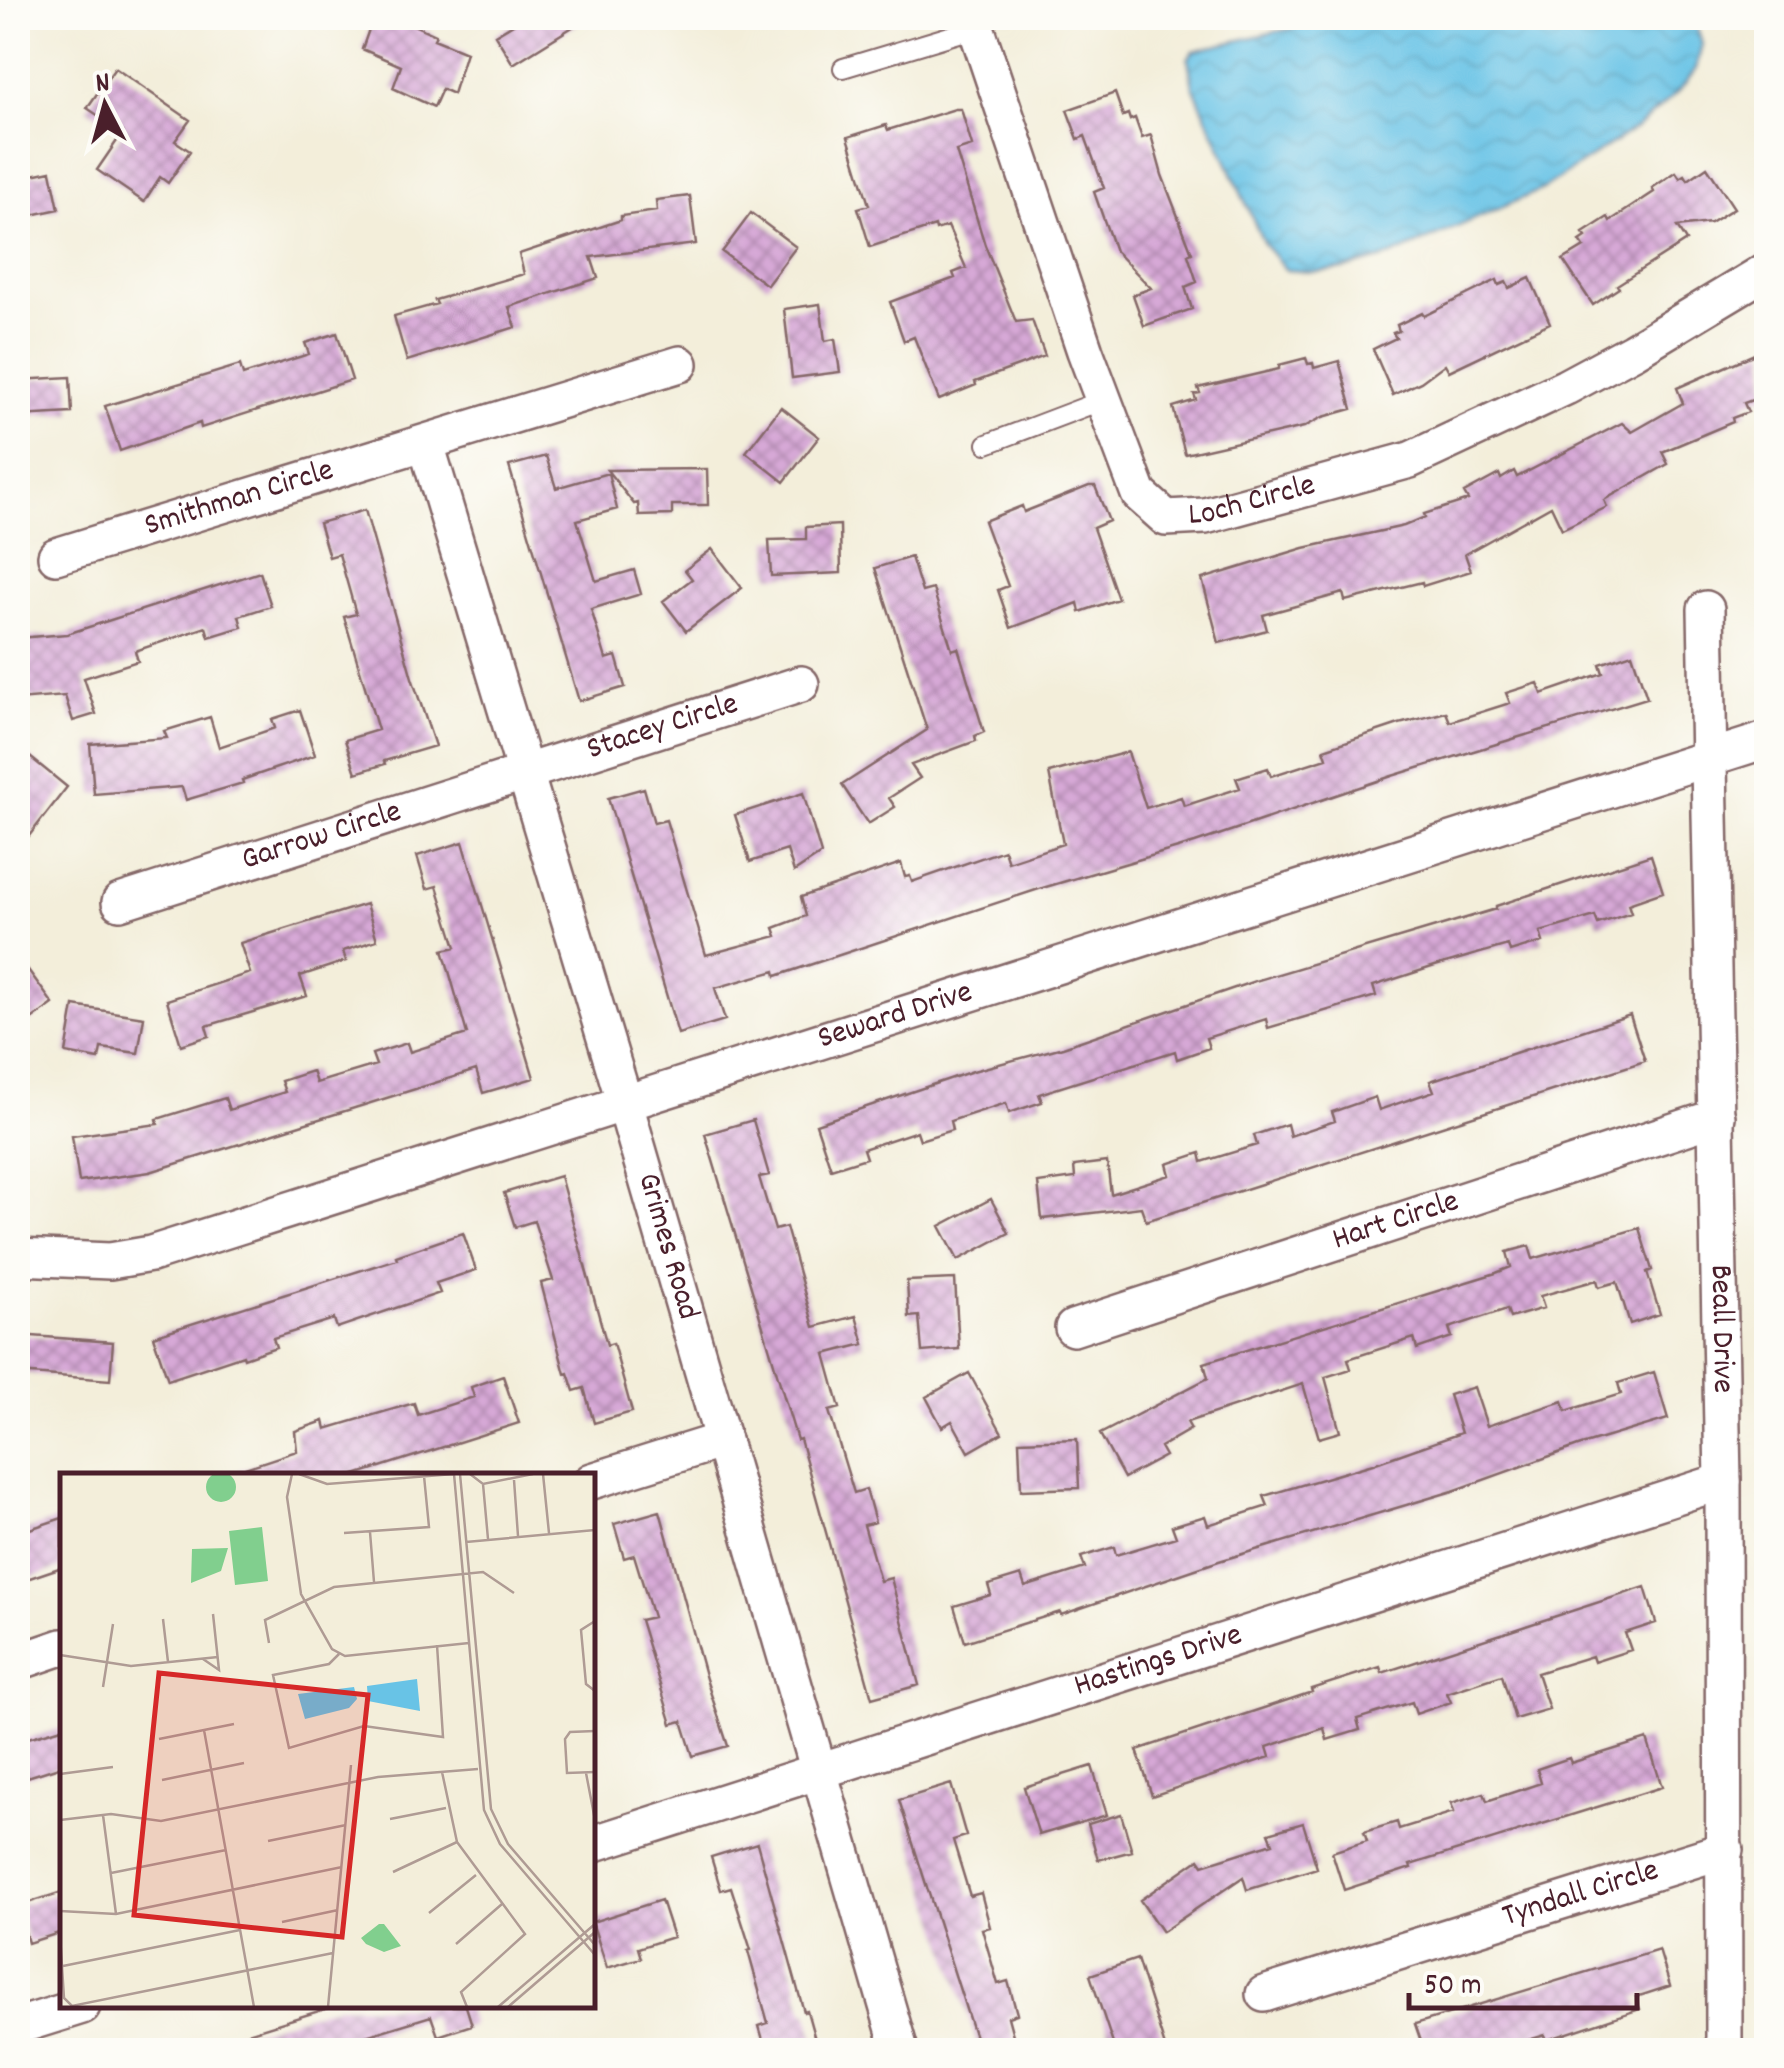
<svg xmlns="http://www.w3.org/2000/svg" width="1784" height="2068" font-family="Dekko,sans-serif">
<defs>
<pattern id="water-waves" width="16" height="10" patternUnits="userSpaceOnUse" patternTransform="scale(2.5)"><rect width="16" height="10" fill="#68c3e6"/><path d="M0 5q4-4 8 0t8 0" fill="none" stroke="#5ca7c5"/></pattern>
<pattern id="building-cross-hatch" width="8" height="8" patternUnits="userSpaceOnUse" patternTransform="scale(2.5)"><rect width="8" height="8" fill="#d7a9d7"/><path d="M0 0l8 8M0 8l8-8" fill="none" stroke="#b089af"/></pattern>
</defs>
<rect width="100%" height="100%" fill="#fdfcf7"/>
<filter id="ink" filterUnits="userSpaceOnUse"><feTurbulence type="fractalNoise" baseFrequency=".01" numOctaves="2"/><feDisplacementMap in="SourceGraphic" scale="20" xChannelSelector="R" yChannelSelector="G"/><feConvolveMatrix kernelMatrix="1 2 1 2 8 2 1 2 1" color-interpolation-filters="sRGB"/></filter>
<filter id="wash" filterUnits="userSpaceOnUse"><feTurbulence type="fractalNoise" baseFrequency=".0048" numOctaves="4" result="noise"/><feDisplacementMap in="SourceGraphic" scale="40" xChannelSelector="R" yChannelSelector="G"/><feGaussianBlur stdDeviation="2.25" result="paint"/><feColorMatrix in="noise" values="0 0 0 0 0 0 0 0 0 0 0 0 0 0 0 0 0 1.4 0 .05"/><feComposite in="paint" operator="in"/></filter>
<g filter="url(#wash)">
<rect width="100%" height="100%" fill="#f3eeda"/>
<path fill="url(#water-waves)" stroke="#597188" stroke-width="2.5" d="M1335,18H1694L1702,44L1696,69L1679,91L1636,128L1541,190L1391,256L1344,269L1312,272L1286,270L1264,244L1193,86L1188,59L1193,51Z"/>
<g id="blocks">
<path fill="url(#building-cross-hatch)" d="M373,18H398L436,35L434,39L466,52L453,94L442,89L434,107L393,88L401,66L362,49Z
M523,18H587L513,64L495,35Z
M115,68L190,120L175,141L190,151L168,183L160,177L144,202L97,170L123,132L87,108Z
M1115,93L1123,116L1128,114L1130,120L1135,118L1142,138L1151,135L1162,175L1192,253L1188,255L1197,282L1185,287L1192,309L1144,326L1133,295L1151,288L1115,251L1094,192L1104,188L1085,136L1078,139L1067,110Z
M955,109H961L972,146L956,151L985,245L1016,322L1032,320L1045,356L975,382L976,385L939,400L914,337L904,341L890,302L955,278L953,273L966,268L948,226L936,230L935,226L870,247L858,208L869,205L848,137L886,125L888,130Z
M1707,167L1734,208L1710,223L1677,227L1686,241L1617,285L1619,288L1593,305L1563,260L1584,247L1580,241L1586,237L1583,233L1608,217L1610,221L1654,192L1652,188L1676,172L1680,178L1685,175L1688,180Z
M51,171L59,209L18,218V178Z
M690,196L696,244L591,257L598,278L509,307L516,327L407,361L394,316L437,304L435,300L524,274L519,254L621,220V216L657,211L656,200Z
M751,213L796,247L767,285L722,252Z
M1530,278L1550,323L1449,371L1445,364L1421,382L1393,395L1373,349L1396,338L1393,333L1399,331L1397,325L1422,313L1424,316L1497,280L1499,285L1506,282L1509,288Z
M820,304L825,341L835,339L840,372L792,378L784,309Z
M337,333L352,380L201,428L200,423L120,451L105,406L240,365L243,375L309,354L305,343Z
M1766,349V395L1744,403L1748,412L1732,418L1733,422L1662,452L1668,464L1604,500L1607,507L1562,529L1551,506L1465,554L1471,571L1423,586L1422,582L1345,601L1343,593L1263,615L1267,630L1219,643L1202,579L1304,548L1404,526L1425,517L1424,514L1468,500L1464,493L1499,474L1501,479L1514,471L1517,477L1622,423L1632,432L1683,403L1677,388Z
M1306,358L1308,364L1313,363L1314,368L1339,361L1352,409L1323,417L1304,427L1185,454L1173,407L1196,400L1194,394L1200,393L1198,388L1279,369V365Z
M70,377L72,413L18,416V380Z
M781,407L819,437L784,482L746,452Z
M546,456L556,488L608,473L617,509L577,520L596,581L634,570L641,594L591,609L606,659L616,656L625,687L579,701L509,466Z
M707,469L708,505H672V515L639,516L638,503L634,504L607,470Z
M1089,486H1095L1109,521L1093,528L1118,599L1080,612L1078,603L1011,628L998,590L1008,586L984,521L1022,506L1024,512Z
M365,510L412,678L435,746L384,761L385,764L356,773L345,740L378,730L344,617L356,614L339,554L329,557L319,523Z
M840,525L841,573L771,576L769,540L806,539V527Z
M712,549L742,588L686,631L663,601L692,579L685,570Z
M911,557L922,592L933,589L952,650L958,648L984,732L975,736L976,741L911,765L920,778L889,798L895,807L868,824L842,785L927,730L875,568Z
M260,572L271,606L239,616L242,627L209,637L206,627L135,651L138,661L84,678L96,714L73,721L65,696L18,700V638L67,634Z
M1632,653L1647,698L1392,776L1195,843L1039,889L776,976L775,971L715,988L725,1020L678,1034L608,798L644,788L654,823L666,820L706,955L777,936L774,928L806,916L801,897L901,863L905,877L910,876L912,882L1004,850L1008,862L1063,844L1049,773L1128,752L1146,808L1181,797L1184,806L1240,788L1236,778L1268,768L1271,776L1327,758L1324,749L1399,724L1446,712L1450,722L1510,703L1506,693L1538,683L1542,694L1603,673L1600,664Z
M300,710L315,755L242,780L243,783L186,800L182,787L94,794L90,744L167,738L164,731L210,717L219,747L275,728L272,719Z
M30,757L67,787L18,850V773Z
M803,793L821,854L794,872L787,850L750,862L735,815Z
M463,842L534,1078L483,1093L476,1070L150,1172L79,1182L72,1136L158,1124L157,1119L225,1098L229,1110L285,1092L281,1081L312,1071L316,1083L376,1065L372,1054L407,1043L410,1052L467,1034L443,950L456,947L437,886L427,889L417,856Z
M1651,855L1663,892L1628,904L1631,913L1598,924L1595,916L1540,932L1543,942L1510,952L1508,945L1435,966L1373,986L1376,996L1268,1028L1266,1019L1206,1038L1209,1048L1177,1059L1175,1051L1039,1094L1042,1102L1009,1113L1006,1103L950,1121L952,1130L920,1140L917,1131L863,1149L866,1158L831,1169L816,1124L973,1071L1063,1047L1255,981L1496,909V906Z
M366,904L377,940L343,951L346,961L300,976L307,996L206,1026L209,1036L181,1045L167,1000L250,973L240,943Z
M18,956L53,1004L18,1030Z
M74,1006L144,1017L138,1053L101,1048L99,1059L66,1053Z
M1630,1015L1645,1061L1146,1221L1141,1207L1042,1219L1038,1183L1075,1178L1074,1166L1107,1162L1111,1194L1170,1175L1167,1164L1200,1153L1202,1162L1257,1145L1254,1135L1287,1124L1290,1136L1335,1121L1332,1112L1375,1097L1379,1110L1434,1091L1430,1081Z
M753,1120L769,1175L759,1177L775,1230L786,1227L814,1327L856,1316L864,1344L825,1354L840,1408L829,1411L854,1493L866,1489L875,1522L864,1525L880,1581L891,1578L919,1685L872,1698L800,1439L797,1440L705,1134Z
M560,1176L607,1345L613,1343L632,1412L594,1423L584,1388L574,1391L568,1373L565,1374L541,1283L553,1280L534,1221L515,1227L504,1193Z
M991,1199L1009,1233L958,1260L940,1226Z
M1639,1228L1652,1270L1647,1272L1660,1314L1630,1324L1617,1282L1599,1287L1597,1280L1540,1296L1544,1308L1510,1318L1507,1309L1449,1328L1452,1337L1417,1349L1414,1338L1348,1359L1351,1369L1325,1377L1340,1432L1319,1438L1303,1384L1187,1422L1191,1429L1160,1447L1165,1456L1124,1478L1100,1434L1208,1378L1204,1363L1496,1273L1511,1267L1507,1252L1529,1246L1533,1259Z
M463,1233L476,1270L436,1283L440,1293L337,1328L334,1319L273,1338L276,1347L244,1358L243,1355L168,1380L153,1336L397,1259L396,1256Z
M955,1279L959,1349L922,1352L919,1316L909,1317L907,1281Z
M18,1335L113,1342L110,1380L18,1373Z
M1654,1372L1668,1419L1578,1446L1453,1491L1219,1561L1061,1615L1060,1612L965,1642L954,1606L991,1595L988,1585L1021,1575L1025,1587L1085,1568L1081,1557L1114,1547L1116,1555L1176,1537L1172,1526L1205,1516L1208,1525L1268,1506L1264,1496L1373,1464L1461,1433L1449,1395L1474,1387L1487,1426L1563,1401L1566,1411L1621,1394L1618,1383Z
M969,1373L1002,1433L969,1452L952,1421L942,1427L926,1397Z
M503,1376L519,1423L352,1476H236V1471L297,1451L295,1431L324,1421L326,1429L414,1403L418,1415L474,1397L471,1387Z
M1077,1439L1079,1488L1021,1490L1019,1441Z
M660,1511L706,1679L728,1746L693,1756L682,1721L672,1724L640,1620L653,1617L634,1555L624,1558L614,1524Z
M62,1518V1567L18,1582V1533Z
M1645,1587L1656,1623L1625,1633L1631,1650L1594,1662L1592,1656L1537,1673L1549,1709L1515,1719L1502,1675L1447,1693L1451,1702L1416,1714L1412,1702L1357,1719L1360,1730L1327,1740L1324,1728L1267,1747L1270,1757L1152,1796L1137,1750L1312,1692L1311,1689L1380,1667L1382,1673Z
M62,1728V1766L18,1780V1741Z
M1647,1739L1662,1787L1410,1865L1411,1868L1344,1890L1332,1852L1367,1841L1364,1832L1397,1822L1399,1829L1454,1812L1451,1803L1484,1793L1487,1801L1541,1783L1537,1769L1569,1758L1571,1763Z
M1092,1766L1107,1815L1039,1835L1024,1787Z
M951,1784L966,1836L953,1840L970,1896L981,1893L990,1927L982,1929L998,1984L1008,1981L1017,2014L1008,2017L1017,2050H979L899,1800Z
M1121,1814L1132,1851L1098,1860L1088,1824Z
M1303,1823L1317,1868L1247,1890L1243,1877L1162,1932L1140,1900L1199,1859L1203,1865L1273,1843L1269,1833Z
M757,1843L804,2012L807,2011L818,2050H766L759,2026L768,2023L748,1951L751,1950L731,1887L721,1890L711,1857Z
M62,1892V1932L28,1943L18,1906Z
M661,1900L673,1937L638,1948L641,1958L607,1968L592,1922Z
M1659,1950L1670,1986L1636,1997L1640,2009L1547,2040L1545,2035L1495,2050H1424L1415,2024Z
M1137,1959L1166,2050H1115L1090,1975Z
M335,2006H466L472,2025L438,2036L431,2016L320,2050H210L209,2045Z"/>
</g>
</g>
<g filter="url(#ink)">
<use href="#blocks" fill-opacity="0" stroke="#856768" stroke-width="2.5"/>
<g fill="none" stroke-linecap="round" stroke-linejoin="round">
<defs>
<path id="lane" d="M843,68L976,28
M987,444L1103,400"/>
<g id="street">
<path id="s1" d="M973,18L1085,351L1139,494L1166,518L1205,516L1410,460L1566,387L1633,351L1766,271"/>
<path id="s2" d="M426,444L625,1104L900,2050"/>
<path id="s3" d="M56,556L680,364"/>
<path id="s4" d="M1706,609L1723,1481L1724,2050"/>
<path id="s5" d="M120,902L801,684"/>
<path id="s6" d="M18,1257L110,1261L151,1254L1766,740"/>
<path id="s7" d="M1073,1328L1717,1117"/>
<path d="M592,1481L723,1440"/>
<path d="M18,1662L62,1647"/>
<path id="s8" d="M592,1844L1723,1481"/>
<path id="s9" d="M1264,1994L1725,1850"/>
<path d="M18,2026L82,2006"/>
</g>
</defs>
<use href="#lane" stroke="#856768" stroke-width="22"/>
<use href="#street" stroke="#856768" stroke-width="40"/>
<use href="#lane" stroke="#fff" stroke-width="18"/>
<use href="#street" stroke="#fff" stroke-width="35"/>
</g>
</g>
<g text-anchor="middle" dominant-baseline="central" stroke-width="8" stroke-linejoin="round" paint-order="stroke">
<g font-size="32" fill="#4a1f2b" stroke="#fdfcf7">
<text stroke="none"><textPath href="#s3" startOffset="192">Smithman Circle</textPath></text>
<text stroke="none"><textPath href="#s1" startOffset="628">Loch Circle</textPath></text>
<text stroke="none"><textPath href="#s5" startOffset="570">Stacey Circle</textPath></text>
<text stroke="none"><textPath href="#s5" startOffset="212">Garrow Circle</textPath></text>
<text stroke="none"><textPath href="#s6" startOffset="915">Seward Drive</textPath></text>
<text stroke="none"><textPath href="#s7" startOffset="340">Hart Circle</textPath></text>
<text stroke="none"><textPath href="#s2" startOffset="838">Grimes Road</textPath></text>
<text stroke="none"><textPath href="#s4" startOffset="720">Beall Drive</textPath></text>
<text stroke="none"><textPath href="#s8" startOffset="595">Hastings Drive</textPath></text>
<text stroke="none"><textPath href="#s9" startOffset="332">Tyndall Circle</textPath></text>
</g>
</g>
<g transform="translate(60 1473)">
<rect width="535" height="535" fill="#f3eeda"/>
<path d="M146 14a15 15 0 1 1 30 0a15 15 0 1 1-30 0ZM202,54L208,108L175,112L169,58ZM168,75L161,98L131,110L132,76ZM319,451H324L341,473L324,479L306,471L301,465Z" fill="#81cf8e"/>
<path d="M357,206L360,238L308,228L307,213ZM294,214L297,226L289,235L245,246L238,221Z" fill="#68c3e6"/>
<path fill="none" stroke="#af9b94" stroke-width="2.5" d="M232,1L227,24L241,121L272,176L285,183L409,170M239,1L267,11L394,1L424,337L440,371L535,482M400,1L431,336L448,371L535,472M410,1L423,11L473,1M483,1L489,60M454,7L458,63M423,11L428,66M310,59L314,109M284,60L369,54L364,3M406,69L535,57M103,146L108,189M535,148L521,157L526,211L535,218M209,170L205,147L274,114L423,99L454,120M279,181L269,191L213,202L229,275L304,253L383,264L377,172M0,182L71,193L158,184M143,186L159,197L153,141M43,214L53,151M144,257L194,534M535,258L510,259L505,266L507,300L535,299M99,266L174,251M382,299L397,369L465,461L401,519L407,534M526,300L535,347M0,301L53,294M102,307L184,290M43,342L56,441M330,346L386,335M0,347L51,341L101,348L318,304L418,296M208,368L286,352M333,399L397,369M51,400L166,377M0,438L56,441L282,394M369,440L416,402M222,449L278,437M0,462L4,525L12,533L273,480M396,471L442,431M3,493L180,457M268,534L291,292M438,534L535,451M448,534L535,459"/>
<path fill="#d62828" fill-opacity="0.15" stroke="#d62828" stroke-width="5" d="M99,200L308,222L282,464L74,442Z"/>
<rect width="535" height="535" fill="none" stroke="#4a1f2b" stroke-width="5"/>
</g>
<rect width="1784" height="2068" fill="none" stroke="#fdfcf7" stroke-width="60"/>
<g transform="translate(105 105) rotate(354)" stroke="#fdfcf7" stroke-width="8" paint-order="stroke">
<path d="M0-8L18 38L0 25L-18 38Z" fill="#4a1f2b"/>
<text y="-15" font-size="28" font-weight="bold" text-anchor="middle" fill="#4a1f2b">N</text>
</g>
<path d="M1409 1993v15h228v-15" fill="none" stroke="#4a1f2b" stroke-width="5"/>
<text x="1424" y="1993" font-size="30" fill="#4a1f2b" stroke="#fdfcf7" stroke-width="8" paint-order="stroke">50 m</text>
</svg>
